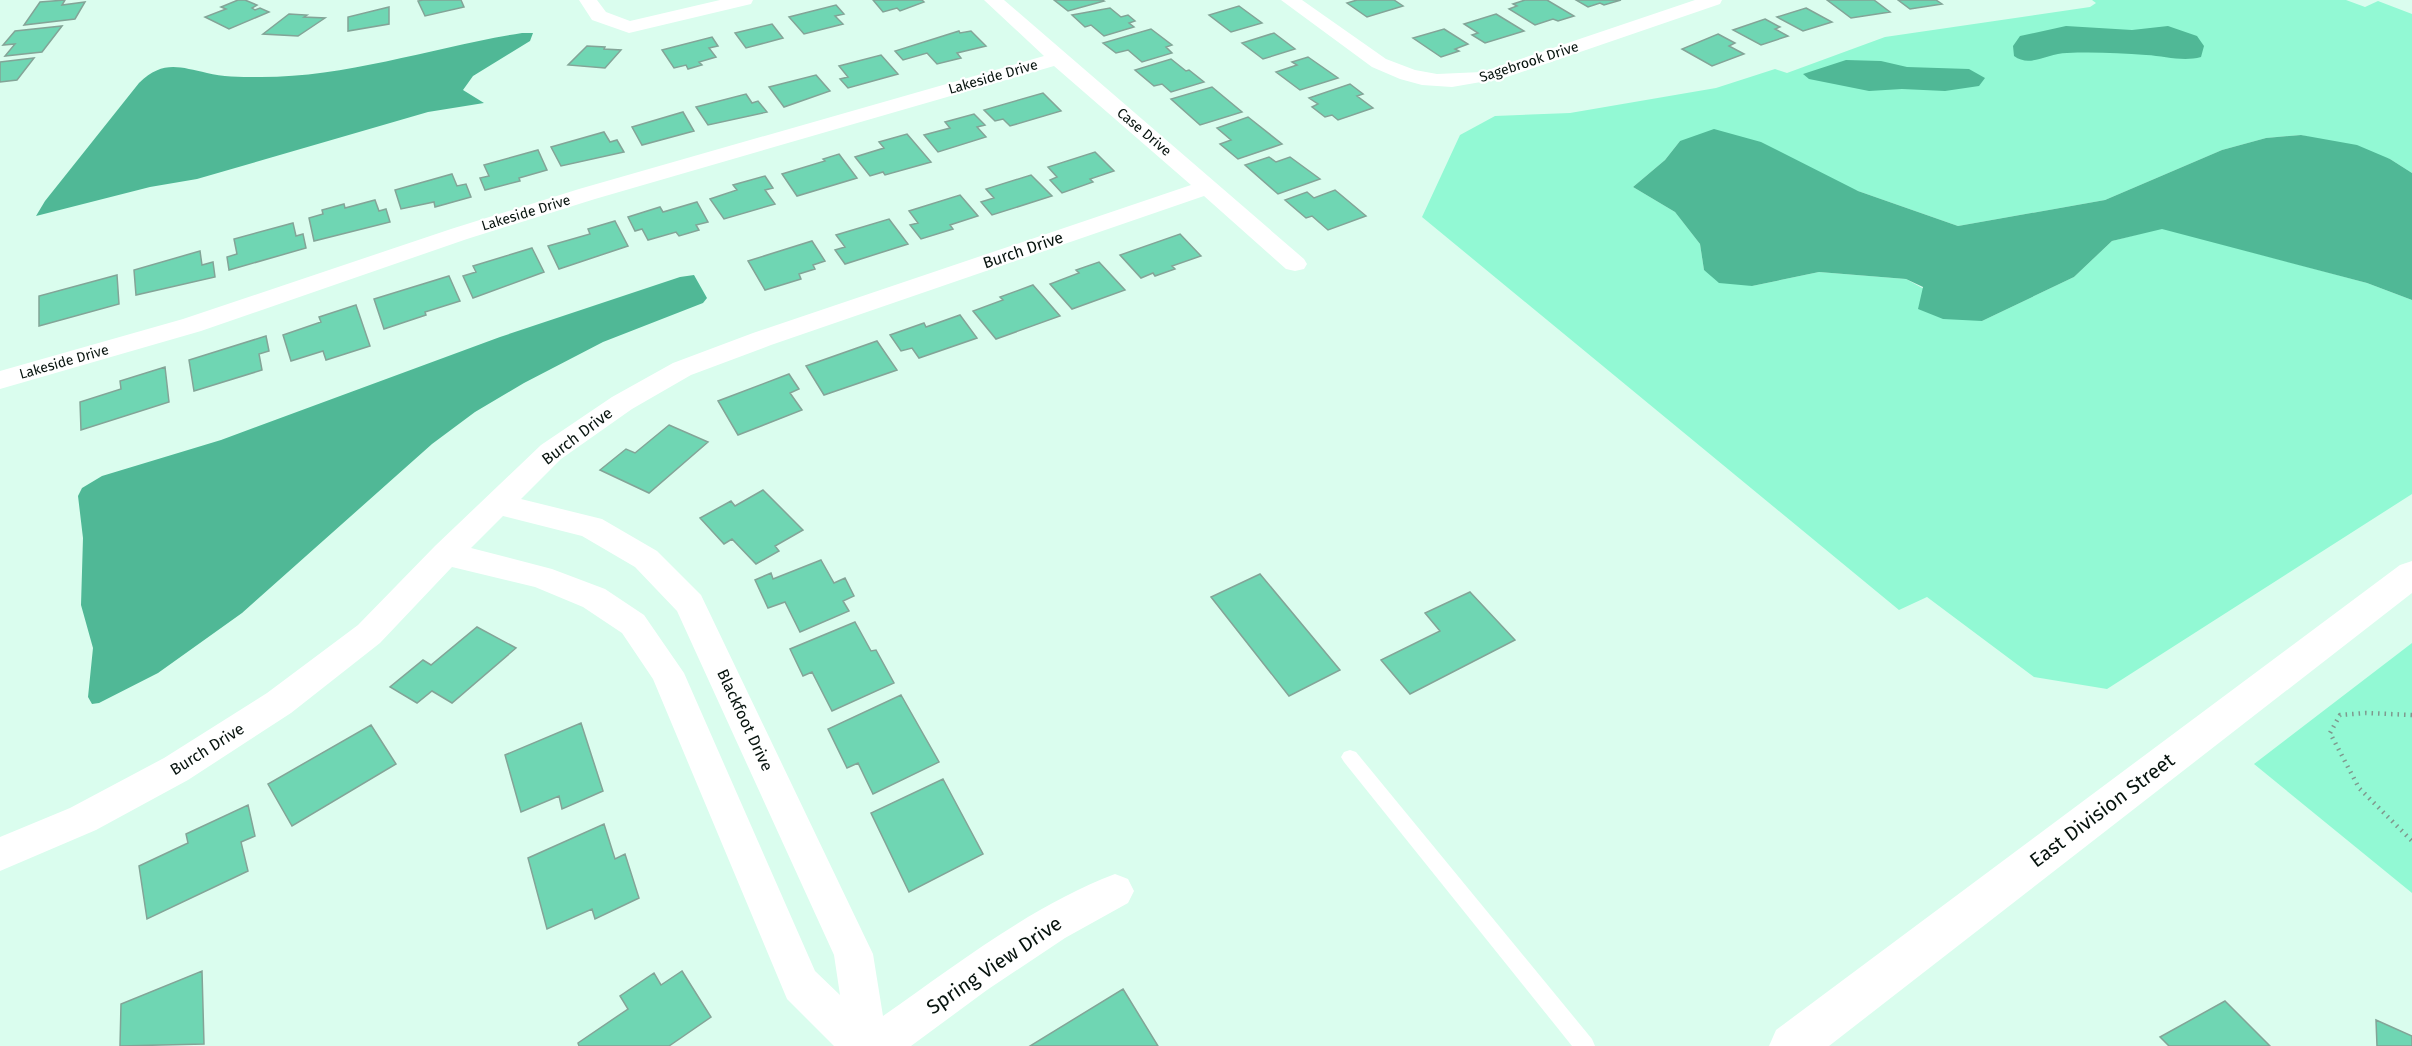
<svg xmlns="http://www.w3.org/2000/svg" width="2412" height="1046" font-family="'Fira Sans',sans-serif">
<rect width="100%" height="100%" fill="#dafdee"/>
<path fill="#92f9d4" d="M2092,0H2346L2365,7L2378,1L2412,14V173L2390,159L2301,135L2266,138L2222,150L2105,200L1958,226L1858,191L1680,141L1665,160L1633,187L1675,212L1700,244L1704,270L1752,286L1819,272L1906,279L1982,321L2074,277L2112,241L2162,228L2367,283L2412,300V494L2107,689L2034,677L1927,597L1899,610L1422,217L1460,135L1495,116L1570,113L1716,88L1775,69L1787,73L1885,37L2090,7L2096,3Z
M2412,643V893L2254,764Z"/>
<path fill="#50b896" d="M2066,26L2132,30L2168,26L2197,36L2204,46L2201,57C2183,62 2165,56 2146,55C2120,53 2093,52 2067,53C2048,53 2030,68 2014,56L2013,46L2020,36Z
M522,33H533L530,41L473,76L463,90L484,103L428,112L197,179L150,187L36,216L45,201L139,83C163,60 179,67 207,73C222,77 241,77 257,77C347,78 433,47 522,33Z
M1846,60L1881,61L1907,67L1969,69L1985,78L1979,86L1945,91L1902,89L1869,91L1809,79L1803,74Z
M1714,129L1761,142L1858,191L1958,226L2105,200L2222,150L2266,138L2301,135L2357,145L2390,159L2412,173V300L2367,283L2162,229L2112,241L2074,277L1982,321L1943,319L1918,309L1923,287L1906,279L1819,272L1752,286L1719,283L1704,270L1700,244L1675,212L1633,187L1665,160L1680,141Z
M694,275L707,298L703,303L603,342L524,383L475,412L432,444L242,613L158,673L99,703L92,704L88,697L93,648L81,605L83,538L78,496L82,488L102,476L221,440L500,337L680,277Z"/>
<path fill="#6fd6b3" stroke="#83a497" stroke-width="1.5" d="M65,0L62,5L85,2L75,19L24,25L40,2Z
M238,0H245L257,5L252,8L255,10L260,8L269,12L229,29L205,17L226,9L221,7Z
M423,0H461L464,7L425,16L418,1Z
M873,0H922L924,2L900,11L897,8L883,12Z
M1054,0H1102L1104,1L1068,11Z
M1357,0H1394L1403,6L1367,17L1347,3Z
M1525,0H1547L1574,16L1558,21L1553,19L1535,25L1509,9L1517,6L1513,4Z
M1576,0H1621L1604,5L1600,3L1588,7Z
M1827,0H1874L1890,12L1851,18Z
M1898,0H1936L1942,4L1910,9Z
M836,5L844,14L835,16L843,24L804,34L789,17Z
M1239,6L1262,23L1231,32L1209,15Z
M389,7V24L348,31V17Z
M1110,8L1121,17L1128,15L1135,21L1129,23L1134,27L1104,36L1091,25L1085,27L1072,15Z
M1806,8L1832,22L1803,31L1777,17Z
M289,14L307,15L304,17L325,18L298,36L263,34Z
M1496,14L1524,31L1485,43L1472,35L1478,33L1464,24Z
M1765,19L1780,27L1775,29L1788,36L1761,45L1733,30Z
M772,24L783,38L746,48L735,33Z
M62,26L42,52L5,56L15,44L3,45L15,31Z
M1151,29L1172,45L1166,47L1172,53L1142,62L1128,50L1116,53L1103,43Z
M1444,29L1468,44L1455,49L1459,51L1441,57L1413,38Z
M959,31L960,33L971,31L986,46L957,53L961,58L937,64L927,53L903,60L895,51Z
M1274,33L1295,49L1263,59L1242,43Z
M1718,34L1735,43L1729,46L1744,54L1712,66L1682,49Z
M712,37L718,46L709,48L716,57L699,62L702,65L688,69L686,65L674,68L662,50Z
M587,46L605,47L604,49L621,50L605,68L568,65Z
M881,55L898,74L848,88L840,79L848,77L839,66Z
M1308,57L1338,78L1300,90L1276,72L1297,65L1292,62Z
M34,58L17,80L0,82V62Z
M1171,59L1186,71L1189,70L1204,82L1171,92L1162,84L1154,86L1135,70Z
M816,75L830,91L784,107L769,87Z
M1350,84L1363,94L1357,96L1373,108L1338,120L1332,115L1325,117L1312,107L1318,104L1309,98Z
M1212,87L1242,112L1200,125L1171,99Z
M1043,93L1061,111L1010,126L1003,119L995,121L984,110Z
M746,94L752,103L758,101L767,112L708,125L696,107Z
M683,112L694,131L642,145L632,127Z
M974,114L985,125L977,127L986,137L938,152L924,135L950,128L945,122Z
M1248,117L1282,144L1238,159L1220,144L1231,140L1217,128Z
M604,132L610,142L617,140L624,152L561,166L551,147Z
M907,134L931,162L885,175L883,172L870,176L855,157L884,148L879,142Z
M538,150L547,170L519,178L520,181L485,190L480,178L489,176L484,165Z
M1095,152L1114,171L1090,179L1093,182L1062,193L1050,180L1057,177L1048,167Z
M839,154L857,178L797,196L782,174L825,161L823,159Z
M1269,157L1276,162L1290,157L1320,179L1278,194L1245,165Z
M452,174L457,186L466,184L471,197L435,207L434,202L401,209L395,190Z
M1031,175L1052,196L992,215L981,202L994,198L986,189Z
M765,176L773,188L765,190L775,204L724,219L710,199L737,190L733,185Z
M1335,190L1366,216L1328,230L1312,216L1306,218L1285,200L1307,192L1314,198Z
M960,195L978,216L950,225L953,229L921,239L910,225L918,223L909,211Z
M375,200L379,211L386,209L390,222L314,241L309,218L323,214L322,210L344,204L345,208Z
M697,202L708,222L696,225L699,230L679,236L676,232L648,240L642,229L635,231L628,217L660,207L663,212Z
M889,219L908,244L845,264L835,250L845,247L836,235Z
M615,221L628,246L559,269L548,246L590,234L588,229Z
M293,223L296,236L303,234L306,248L229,270L227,257L237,254L234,239Z
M1180,234L1201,256L1172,266L1175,269L1155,276L1153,273L1141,278L1120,255Z
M812,241L825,261L813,265L815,269L799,274L801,279L765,290L748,261Z
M532,248L544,272L473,298L463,276L476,272L473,266Z
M200,251L202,265L213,262L215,277L136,295L134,270Z
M1099,262L1125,290L1072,309L1050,284L1079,273L1076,270Z
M117,275L119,304L39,326V296Z
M449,276L460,301L425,312L426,315L384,329L374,299Z
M1033,285L1060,316L996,339L973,311L1003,300L1000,297Z
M356,305L370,346L326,360L323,351L291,361L283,335L321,322L319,317Z
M960,315L977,338L919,358L912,348L901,351L890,335L924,323L926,327Z
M266,336L269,351L259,354L262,370L194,391L189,360Z
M877,341L897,370L824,395L806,366Z
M165,367L169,402L81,430L80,402L121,389L120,381Z
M789,374L799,389L790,393L802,410L738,435L718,401Z
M669,425L708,442L649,493L600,470L626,449L635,453Z
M763,490L803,530L775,546L779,551L756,564L732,539L724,544L700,518L731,501L735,506Z
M821,560L834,583L845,578L854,596L843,601L849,611L800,632L785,602L768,608L755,580L771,573L773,579Z
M1260,574L1340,670L1289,696L1211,597Z
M1470,592L1515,640L1410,694L1381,660L1440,631L1425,613Z
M855,622L871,651L876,650L894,683L832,711L812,672L803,676L790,649Z
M477,627L516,648L452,703L432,691L417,703L390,687L423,660L431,665Z
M901,695L939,762L873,794L858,763L847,768L828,729Z
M581,723L603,791L562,809L559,796L521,812L505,755Z
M371,725L396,764L292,826L268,784Z
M943,779L983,854L909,892L871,813Z
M248,805L255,836L241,842L248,871L147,919L139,866L188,843L186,834Z
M604,824L615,859L625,854L639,898L595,919L592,909L547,929L528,858Z
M202,971L204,1044L120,1046L121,1004Z
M682,971L711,1017L669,1046H579L578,1043L628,1009L620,996L654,973L661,985Z
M1123,989L1158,1046H1030Z
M2225,1001L2270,1046H2169L2160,1037Z
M2376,1020L2412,1036V1046H2377Z"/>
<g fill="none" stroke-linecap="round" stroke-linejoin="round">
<path stroke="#7f998e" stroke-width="4.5" stroke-dasharray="1.5 5" stroke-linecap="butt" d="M2412,715L2366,713L2340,715L2330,733L2359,788L2412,841"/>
<path fill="#fff" fill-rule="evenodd" d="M1350,750L1356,752L1592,1039L1595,1046H1572L1344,762L1341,757L1344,752Z"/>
<path fill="#fff" fill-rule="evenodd" d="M579,0H597L606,12L630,21L720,0H753L751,4L629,33L592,20Z
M984,0H1004L1304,259L1307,264L1304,269L1295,271L1286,269L1204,196L771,345L691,375L632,409L561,459L521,499L602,519L657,551L701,595L873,954L883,1016C956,965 1031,906 1115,874L1128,879L1134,891L1128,903L1065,938L987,990L911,1046H834L787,999L653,679L622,633L583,607L535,587L452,567L380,643L291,713L188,780L96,830L0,871V837L70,808L164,758L267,693L358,625L435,546L541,445L612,397L673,363L753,333L1191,185L1054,66L595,199L467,239L201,331L0,389V371L183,319L451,229L579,189L1044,56ZM503,516L582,536L635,567L677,611L834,955L840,995L815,971L684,673L644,615L605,589L552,569L471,548Z
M1281,0H1302L1386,59L1415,70L1437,74L1482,72L1695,0H1722L1720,4L1504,78L1452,87L1422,85L1400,79L1372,67Z"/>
<path fill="#fff" fill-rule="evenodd" d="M2412,561V593L1829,1046H1769L1776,1030L2400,565Z"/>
</g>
<g text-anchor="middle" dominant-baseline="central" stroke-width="4.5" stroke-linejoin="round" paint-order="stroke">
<g font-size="14" fill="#07130e" stroke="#fff">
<text transform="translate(1529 62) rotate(-18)">Sagebrook Drive</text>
<text transform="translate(993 77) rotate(-16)">Lakeside Drive</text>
<text transform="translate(1144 132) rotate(40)">Case Drive</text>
<text transform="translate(526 213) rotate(-17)">Lakeside Drive</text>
<text transform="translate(64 362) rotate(-16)">Lakeside Drive</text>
</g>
<g font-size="16" fill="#07130e" stroke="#fff">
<text transform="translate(1023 250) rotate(-19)">Burch Drive</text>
<text transform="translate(577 436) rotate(-37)">Burch Drive</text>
<text transform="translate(745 720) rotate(65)">Blackfoot Drive</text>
<text transform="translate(207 749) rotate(-32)">Burch Drive</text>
</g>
<g font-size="20" fill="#07130e" stroke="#fff">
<text transform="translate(2102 810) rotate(-37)">East Division Street</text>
<text transform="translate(994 965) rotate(-34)">Spring View Drive</text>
</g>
</g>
</svg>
